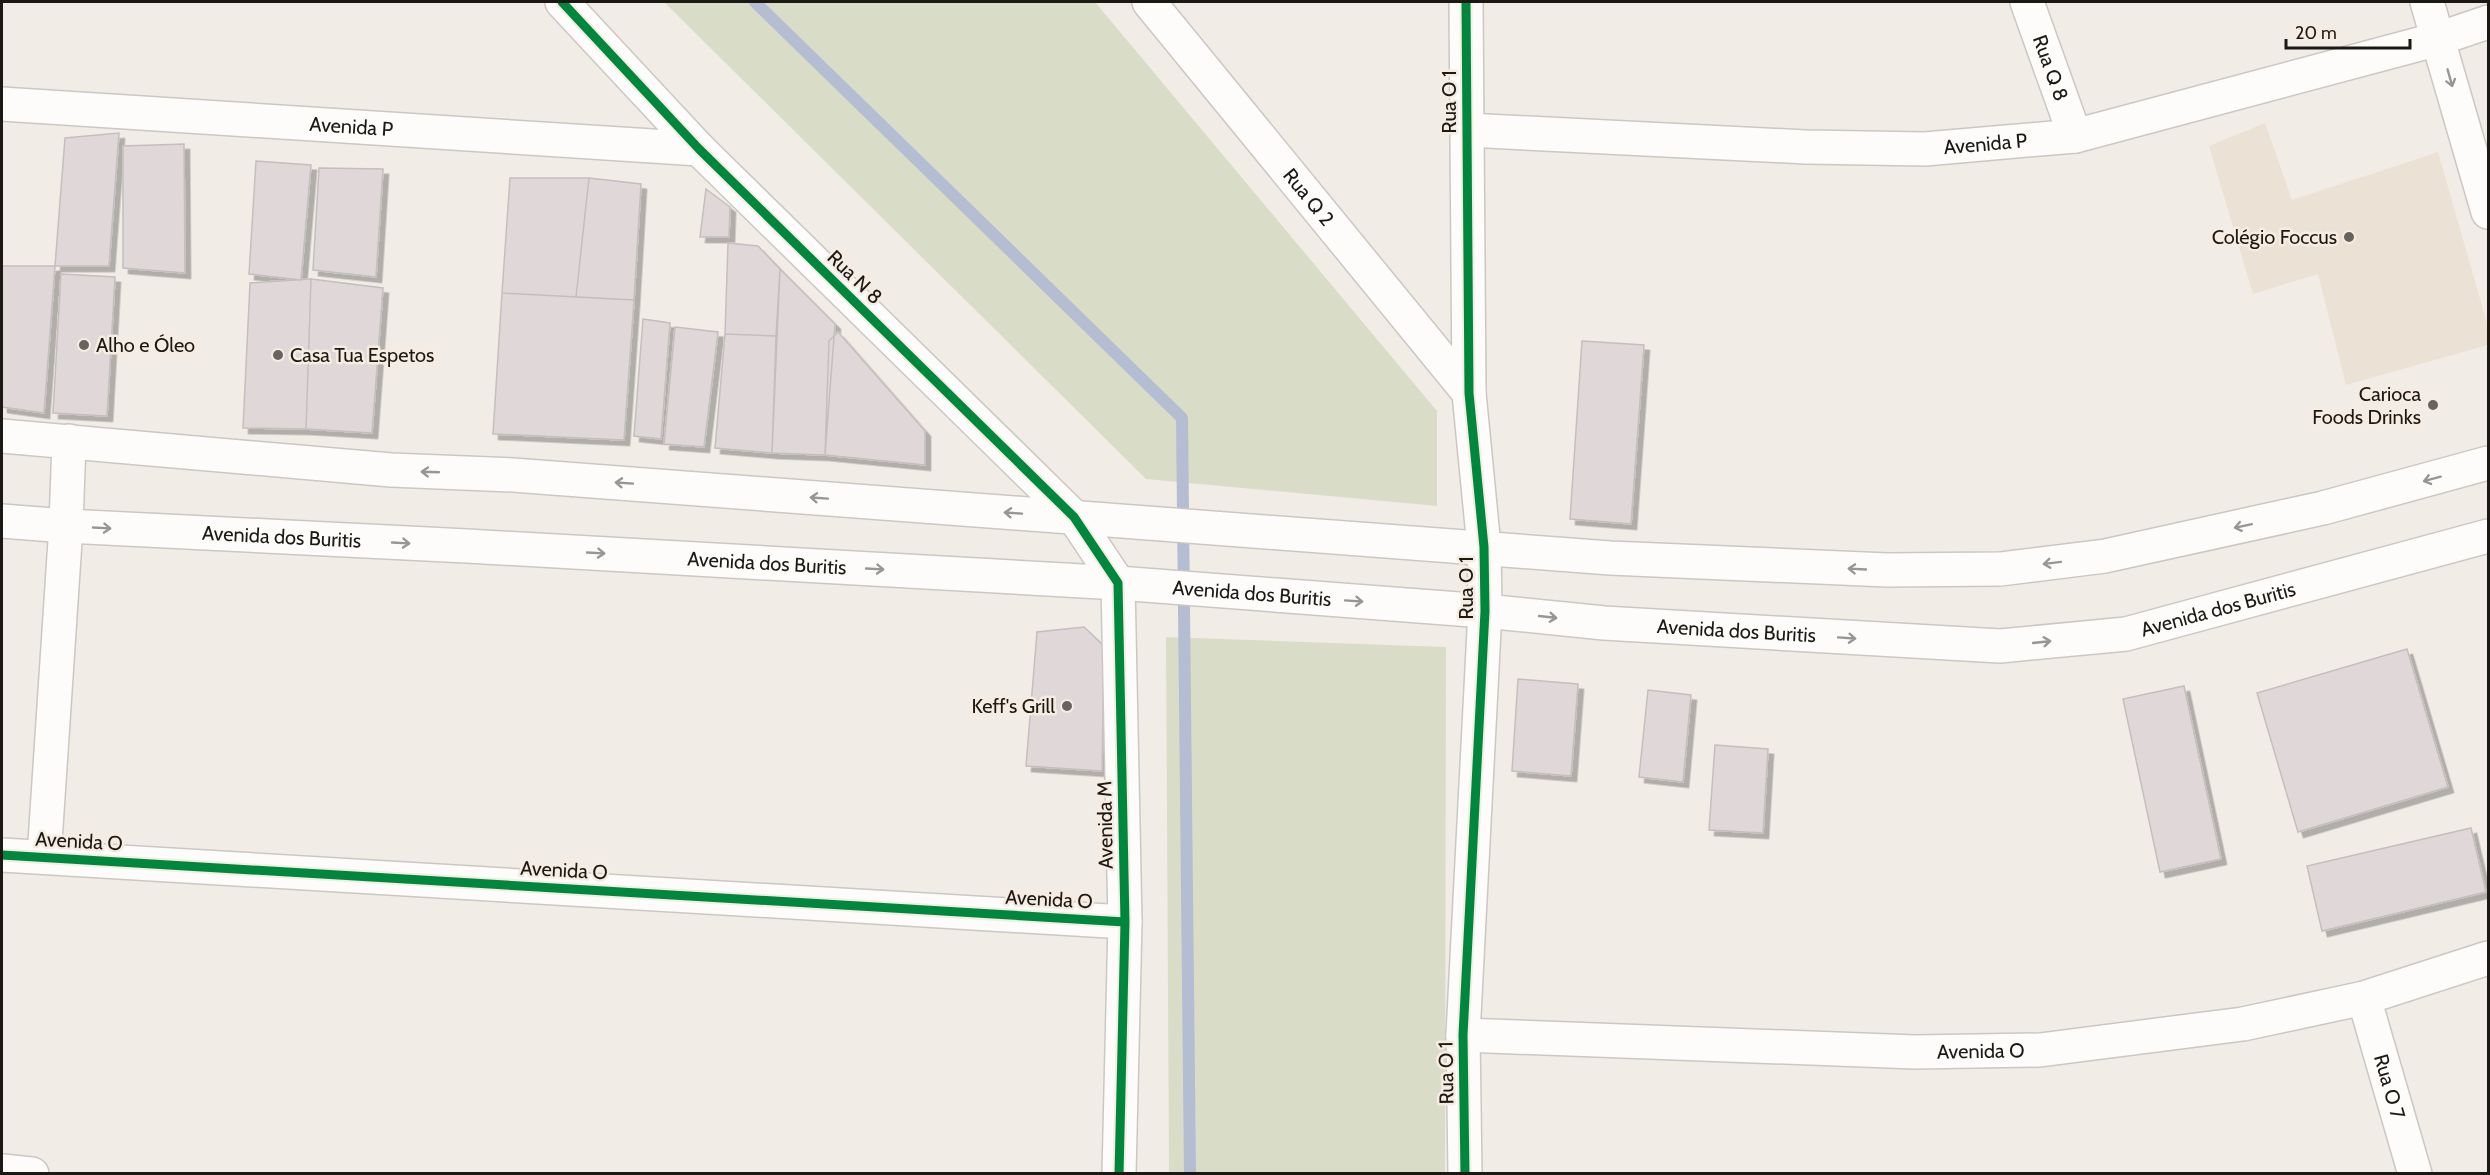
<svg xmlns="http://www.w3.org/2000/svg" width="2490" height="1175" font-family="Cabin,sans-serif">
<defs>
<filter id="shadow"><feDropShadow dx="5.5" dy="5.5" stdDeviation="0" flood-color="#0004"/></filter>
</defs>
<rect width="100%" height="100%" fill="#f2ece6"/>
<path fill="#ece1d5" d="M2265,123L2292,200L2438,152L2488,327V345L2346,385L2318,274L2253,294L2209,146Z"/>
<path fill="#d9ddc8" d="M664,2H1095L1437,411V506L1146,479Z
M1166,637L1446,647L1445,1173H1169Z"/>
<g fill="none" stroke-linecap="round" stroke-linejoin="round">
<path stroke="#b4bdd2" stroke-width="12" d="M755,2L1182,418L1190,1174"/>
</g>
<path fill="#e0d7d9" stroke="#c4bfbe" stroke-width="1.5" filter="url(#shadow)" d="M119,133L109,266H55L65,138Z
M184,144L185,273L123,268V146Z
M256,161L311,165L301,280L249,274Z
M319,168L383,169L376,277L313,270Z
M510,178H589L576,297L502,293Z
M589,178L641,184L634,300L576,297Z
M706,189L730,207L729,237H700Z
M728,243L758,246L780,269L776,336L725,334Z
M2,266H55L44,413L2,407Z
M780,269L835,324L825,455L772,453Z
M61,274L115,277L107,416L53,413Z
M311,279L383,288L372,433L306,429Z
M311,279L306,429L243,428L250,283Z
M502,293L634,300L624,440L493,434Z
M643,319L670,323L661,439L634,436Z
M675,327L718,332L704,447L664,444Z
M838,332L925,431V465L825,455L829,341Z
M725,334L776,336L772,453L715,448Z
M1582,341L1644,345L1631,524L1570,519Z
M1084,627L1104,646L1102,771L1026,766L1037,632Z
M2407,649L2448,787L2298,832L2257,693Z
M1518,679L1578,684L1571,776L1512,771Z
M2184,686L2221,859L2160,872L2123,699Z
M1648,690L1691,695L1683,782L1639,777Z
M1715,745L1768,749L1763,833L1709,830Z
M2471,828L2486,892L2322,931L2307,866Z"/>
<g fill="none" stroke-linecap="round" stroke-linejoin="round">
<defs>
<g id="minor">
<path d="M562,2L699,149L1074,517L1118,583L1125,922L1119,1174"/>
<path id="s1" d="M1149,2L1469,393"/>
<path id="s2" d="M2027,2L2075,136"/>
<path d="M2427,2L2488,212"/>
<path id="s3" d="M2,104L699,149"/>
<path id="s4" d="M1467,130L1806,147L1925,149L2075,136L2438,39L2488,22"/>
<path d="M2,855L1125,922"/>
<path d="M44,857L66,526L69,441"/>
<path id="s5" d="M2364,998L2415,1174"/>
<path id="s6" d="M1463,1035L1915,1052L2040,1050L2243,1024L2364,998L2488,958"/>
<path d="M2,1171L32,1174"/>
<path d="M1465,1174L1463,1035L1485,611L1484,547L1469,393L1466,2"/>
</g>
<g id="major">
<path d="M2,436L391,470L513,475L1610,558L1887,570L2000,569L2105,556L2323,508L2488,463"/>
<path id="s7" d="M2,521L66,526L467,546L1118,583L1485,611L1604,623L2000,646L2126,634L2488,536"/>
</g>
</defs>
<use href="#minor" stroke="#cbc7c2" stroke-width="36"/>
<use href="#major" stroke="#cbc7c2" stroke-width="36"/>
<use href="#minor" stroke="#fdfcfb" stroke-width="33"/>
<use href="#major" stroke="#fdfcfb" stroke-width="33"/>
<defs>
<path id="cycleway" d="M562,2L699,149L1074,517L1118,583L1125,922L1119,1174
M2,855L1125,922
M1465,1174L1463,1035L1485,611L1484,547L1469,393L1466,2"/>
</defs>
<use href="#cycleway" stroke="#f7ece1" stroke-width="13"/>
<use href="#cycleway" stroke="#00873e" stroke-width="9"/>
</g>
<defs><path id="oneway-shaft" d="M-6 0H5M1.5-3L5.5 0L1.5 3" fill="none" stroke-width="1.6" stroke-linecap="round" stroke-linejoin="round" transform="scale(1.5)"/></defs>
<g stroke="#989694">
<use href="#oneway-shaft" transform="translate(2450 78) rotate(74)"/>
<use href="#oneway-shaft" transform="translate(430 472) rotate(-178)"/>
<use href="#oneway-shaft" transform="translate(2432 479) rotate(165)"/>
<use href="#oneway-shaft" transform="translate(624 483) rotate(-176)"/>
<use href="#oneway-shaft" transform="translate(819 498) rotate(-176)"/>
<use href="#oneway-shaft" transform="translate(1013 513) rotate(-176)"/>
<use href="#oneway-shaft" transform="translate(2243 526) rotate(168)"/>
<use href="#oneway-shaft" transform="translate(102 528) rotate(3)"/>
<use href="#oneway-shaft" transform="translate(401 543) rotate(3)"/>
<use href="#oneway-shaft" transform="translate(596 553) rotate(3)"/>
<use href="#oneway-shaft" transform="translate(2052 563) rotate(173)"/>
<use href="#oneway-shaft" transform="translate(875 569) rotate(3)"/>
<use href="#oneway-shaft" transform="translate(1857 569) rotate(-177)"/>
<use href="#oneway-shaft" transform="translate(1354 601) rotate(4)"/>
<use href="#oneway-shaft" transform="translate(1548 617) rotate(6)"/>
<use href="#oneway-shaft" transform="translate(1847 638) rotate(4)"/>
<use href="#oneway-shaft" transform="translate(2042 642) rotate(-6)"/>
</g>
<g fill="#67635e" stroke="#f7ece1" stroke-width="2">
<circle cx="2349" cy="237" r="6"/>
<circle cx="84" cy="345" r="6"/>
<circle cx="278" cy="355" r="6"/>
<circle cx="2433" cy="405" r="6"/>
<circle cx="1067" cy="706" r="6"/>
</g>
<g text-anchor="middle" dominant-baseline="central" stroke-width="5" stroke-linejoin="round" paint-order="stroke">
<g font-size="20" fill="#1c1915" stroke="#f7ece1">
<text stroke="none"><textPath href="#s2" startOffset="70">Rua Q 8</textPath></text>
<text transform="translate(1449 102) rotate(-90)">Rua O 1</text>
<text stroke="none"><textPath href="#s3" startOffset="350">Avenida P</textPath></text>
<text stroke="none"><textPath href="#s4" startOffset="519">Avenida P</textPath></text>
<text stroke="none"><textPath href="#s1" startOffset="252">Rua Q 2</textPath></text>
<text transform="translate(855 277) rotate(44)">Rua N 8</text>
<text stroke="none"><textPath href="#s7" startOffset="280">Avenida dos Buritis</textPath></text>
<text stroke="none"><textPath href="#s7" startOffset="766">Avenida dos Buritis</textPath></text>
<text transform="translate(1466 588) rotate(-90)">Rua O 1</text>
<text stroke="none"><textPath href="#s7" startOffset="1252">Avenida dos Buritis</textPath></text>
<text stroke="none"><textPath href="#s7" startOffset="2224">Avenida dos Buritis</textPath></text>
<text stroke="none"><textPath href="#s7" startOffset="1738">Avenida dos Buritis</textPath></text>
<text transform="translate(1105 825) rotate(-91)">Avenida M</text>
<text transform="translate(79 841) rotate(3)">Avenida O</text>
<text transform="translate(564 870) rotate(3)">Avenida O</text>
<text transform="translate(1049 899) rotate(3)">Avenida O</text>
<text stroke="none"><textPath href="#s6" startOffset="518">Avenida O</textPath></text>
<text transform="translate(1446 1073) rotate(-91)">Rua O 1</text>
<text stroke="none"><textPath href="#s5" startOffset="92">Rua O 7</textPath></text>
</g>
<g font-size="20" fill="#1c1915" stroke="#f7ece1" text-anchor="end">
<text x="2337" y="237">Colégio Foccus</text>
<text x="96" y="345" text-anchor="start">Alho e Óleo</text>
<text x="290" y="355" text-anchor="start">Casa Tua Espetos</text>
<text x="2421" y="394">Carioca<tspan x="2421" dy="23">Foods Drinks</tspan></text>
<text x="1055" y="706">Keff's Grill</text>
</g>
</g>
<rect width="2490" height="1175" fill="none" stroke="#1c1915" stroke-width="6"/>
<path d="M2286 39v9h124v-9" fill="none" stroke="#1c1915" stroke-width="3"/>
<text x="2295" y="39" font-size="18" fill="#1c1915" stroke="#f7ece1" stroke-width="4.5" paint-order="stroke">20 m</text>
</svg>
